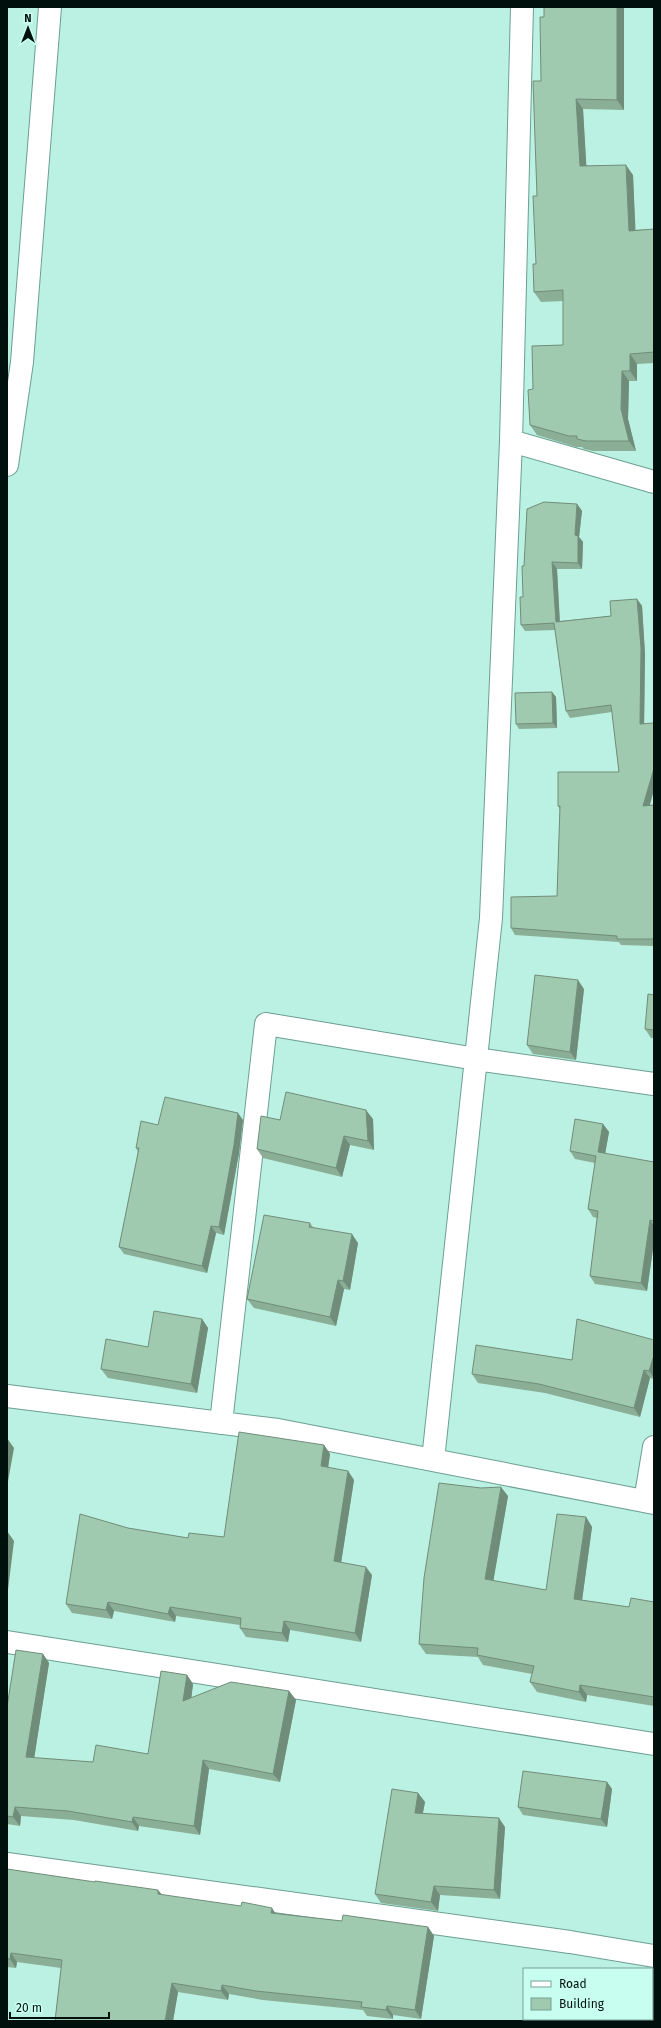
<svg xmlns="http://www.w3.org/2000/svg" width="661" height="2028" font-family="'Fira Sans',sans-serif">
<rect width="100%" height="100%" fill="#bbf1e2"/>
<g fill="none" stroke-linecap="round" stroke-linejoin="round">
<defs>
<path id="minor" d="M522,7L511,441L654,482
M7,465L22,362L50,7
M7,1396L278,1430L654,1503
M221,1423L266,1024L476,1059L654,1084
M433,1460L491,918L511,441
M645,1501L654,1447
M7,1642L654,1744
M7,1864L570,1942L654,1956"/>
</defs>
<use href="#minor" stroke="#6b9f92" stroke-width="24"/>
<use href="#minor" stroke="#fff" stroke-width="22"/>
</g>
<path fill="#8aae96" d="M624,7V110L583,109L586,165L633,175L635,230L654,229V363L637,364V381H629L628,419L636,451H593L584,449L582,447H576L537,435L530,425L533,389L563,345V301L541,302L534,292L536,264L537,196L544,17Z
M577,504L582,511L579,537L583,542L582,569H557L560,621L611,616L637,599L642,606L645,654L644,724L650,805H654V946L621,945L619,942L515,935L511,928L557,896L560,810L558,806L619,772L612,712L570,718L566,711L555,630L525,631L521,625L523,597L524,566Z
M552,692L556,697L557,728L519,729L516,724Z
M584,989L576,1060L533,1054L527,1045Z
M654,995V1038H651L645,1029Z
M373,1119L374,1150L350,1145L342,1177L263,1158L257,1149L280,1120Z
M243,1120L239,1153L224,1235L216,1233L207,1273L124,1254L119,1247L138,1152L136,1148L158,1125Z
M603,1124L609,1132L605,1154L654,1162V1242L647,1291L595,1284L590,1276L597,1218L593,1217L588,1209L595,1163L575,1159L570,1151Z
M310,1223L313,1227L358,1243L350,1290L344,1289L336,1326L254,1308L247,1299Z
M202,1319L208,1328L197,1393L108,1378L101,1369L148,1347Z
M654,1340V1379L650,1378L640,1417L545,1393L478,1383L472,1374L572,1360Z
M324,1445L330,1454L328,1468L348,1471L354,1480L341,1562L372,1575L361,1642L290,1630L288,1642L246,1637L240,1628V1625L176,1616L175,1622L114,1611L112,1619L72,1613L66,1604L128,1528L188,1538L224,1537Z
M508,1496L493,1581L546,1590L586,1517L592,1527L582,1600L629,1607L654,1602V1706L587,1695L586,1702L537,1692L530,1682L532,1674L483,1665L478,1657L426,1654L419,1644Z
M43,1654L49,1663L34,1758L93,1762L148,1754L187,1675L193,1684L191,1698L289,1691L296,1700L280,1782L209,1769L200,1835L139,1826L138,1831L74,1820L21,1816L20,1826L7,1824V1707Z
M607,1782L612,1789L607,1827L523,1815L518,1807Z
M418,1793L425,1802L423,1813L505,1827L500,1899L440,1895L438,1911L381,1903L375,1894Z
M7,1869L276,1914L342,1921L428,1927L434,1936L421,2019L393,2015V2019L367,2016L363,2010L263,2000L229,1994L228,2000L178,1992L173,2021H55L61,1968L17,1962L16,1968L7,1967Z"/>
<path fill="#708d7a" d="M617,7H624V110L617,100Z
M576,99L583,109L587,176L580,166Z
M626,165L633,175L636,241L629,231Z
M630,354L637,364V381L630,371Z
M622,371L629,381L628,419L636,451L629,441L621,409Z
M577,504L582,511L579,537L583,542L582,569L578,563L575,535Z
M552,562L557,569L560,628L556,622Z
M637,599L642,606L645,654L644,731L640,724Z
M552,692L556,697L557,728L553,723Z
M654,768V790L648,812L643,806Z
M578,980L584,989L576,1060L570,1052Z
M366,1110L373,1119L374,1150L368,1141Z
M238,1113L243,1120L239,1153L224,1235L219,1227Z
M603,1124L609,1132L604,1160L598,1152Z
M344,1136L350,1145L342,1177L336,1168Z
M650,1220L654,1226V1242L647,1291L641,1283Z
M211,1226L216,1233L207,1273L202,1266Z
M352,1234L358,1243L350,1290L343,1281Z
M338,1280L344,1289L336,1326L330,1317Z
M202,1319L208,1328L197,1393L191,1384Z
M654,1355V1378L649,1371Z
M644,1370L650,1378L640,1417L634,1408Z
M7,1438L14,1448L7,1487Z
M324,1445L330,1454L327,1475L321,1466Z
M348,1471L354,1480L340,1570L334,1561Z
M501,1487L508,1496L492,1589L485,1579Z
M586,1517L592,1527L581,1608L574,1599Z
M7,1531L14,1541L7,1598Z
M366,1567L372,1575L361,1642L355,1633Z
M108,1602L114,1611L112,1619L106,1610Z
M170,1607L176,1616L175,1622L168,1614Z
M284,1621L290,1630L288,1642L282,1633Z
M43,1654L49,1663L33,1766L26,1757Z
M187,1675L193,1684L190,1710L183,1701Z
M580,1685L587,1695L586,1702L579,1692Z
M289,1691L296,1700L280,1782L273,1774Z
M203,1760L209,1769L200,1835L194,1826Z
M607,1782L612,1789L607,1827L601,1819Z
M418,1793L425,1802L421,1822L415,1813Z
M15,1807L21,1816L20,1826L13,1817Z
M133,1817L139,1826L138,1831L132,1822Z
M499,1818L505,1827L500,1899L494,1890Z
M434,1886L440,1895L438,1911L431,1902Z
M158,1890L165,1898L158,1894Z
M272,1908L278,1917L271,1913Z
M428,1927L434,1936L421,2019L415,2010Z
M11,1953L17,1962L16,1968L10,1959Z
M172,1983L178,1992L173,2021H165Z
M222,1985L229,1994L228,2000L221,1991Z
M387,2006L393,2015V2019L386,2010Z"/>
<path fill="#a0caaf" stroke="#708d7a" d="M544,7H617V100L576,99L580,166L626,165L629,231L654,229V352L630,354V371H622L621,409L629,441H586L577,439V436H569L530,425L528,390L533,389L532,346L563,345V290L534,292L533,264H536L533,196H537L533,81H541L540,17H544Z
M544,502L577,504L575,535L578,536V563L552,562L556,622L611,616L610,601L637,599L641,648L640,724L654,723V768L643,806L654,805V939H617V936L511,928V897L557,896L560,806H558V772H619L611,705L566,711L554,623L521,625L520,597H523L522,566H524L527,509Z
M552,692L553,723L516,724L515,693Z
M535,975L578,980L570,1052L527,1045Z
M648,994L654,995V1030L645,1029Z
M286,1092L366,1110L368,1141L344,1136L336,1168L257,1149L261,1116L280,1120Z
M165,1097L238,1113L234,1145L219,1227L211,1226L202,1266L119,1247L139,1148H136L141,1121L158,1125Z
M575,1119L603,1124L598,1152L654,1162V1221L650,1220L641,1283L590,1276L598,1211L588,1209L596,1156L570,1151Z
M264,1215L310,1223L309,1227L352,1234L343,1281L338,1280L330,1317L247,1299Z
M154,1311L202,1319L191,1384L101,1369L106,1339L148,1347Z
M577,1319L654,1340V1355L649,1371L644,1370L634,1408L539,1384L472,1374L476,1345L572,1360Z
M239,1432L324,1445L321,1466L348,1471L334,1561L366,1567L355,1633L284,1621L282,1633L240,1628L241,1618L170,1607L168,1614L108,1602L106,1610L66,1604L80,1514L128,1528L188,1538L189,1533L224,1537Z
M439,1483L481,1488L501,1487L485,1579L546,1590L557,1514L586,1517L574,1599L629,1607L631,1598L654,1602V1697L580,1685L579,1692L530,1682L534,1666L477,1655L478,1648L419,1644L424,1578Z
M16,1650L43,1654L26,1757L93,1762L96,1745L148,1754L161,1671L187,1675L183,1701L231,1682L289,1691L273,1774L203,1760L194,1826L133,1817L132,1822L68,1811L15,1807L13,1817L7,1816V1707Z
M523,1771L607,1782L601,1819L518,1807Z
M392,1789L418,1793L415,1813L499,1818L494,1890L434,1886L431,1902L375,1894Z
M7,1869L95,1882V1881L158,1890V1894L241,1906L242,1902L272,1908L271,1913L342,1921L343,1915L428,1927L415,2010L387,2006L386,2010L361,2007L362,2002L256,1991L222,1985L221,1991L172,1983L165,2021H55L62,1960L11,1953L10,1959H7Z
M652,1971L654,1972V2021H596L597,2019H652Z"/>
<rect width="661" height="2028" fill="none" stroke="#00110d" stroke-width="16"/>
<rect x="523" y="1968" width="130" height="52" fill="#c8fef0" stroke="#789f95"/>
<rect x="531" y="1981" width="20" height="6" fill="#ffffff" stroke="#789f95"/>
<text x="559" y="1988" font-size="12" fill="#00110d">Road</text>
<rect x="531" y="1998" width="20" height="12" fill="#a0caaf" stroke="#789f95"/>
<text x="559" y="2008" font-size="12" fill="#00110d">Building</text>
<g transform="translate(28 28)" stroke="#c8fef0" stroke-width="3" paint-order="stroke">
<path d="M0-3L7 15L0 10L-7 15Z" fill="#00110d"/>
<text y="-6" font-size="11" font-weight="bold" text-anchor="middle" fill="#00110d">N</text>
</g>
<path d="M10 2012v6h99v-6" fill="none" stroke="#00110d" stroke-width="2"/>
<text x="16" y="2012" font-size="12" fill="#00110d" stroke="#c8fef0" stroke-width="3" paint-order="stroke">20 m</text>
</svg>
